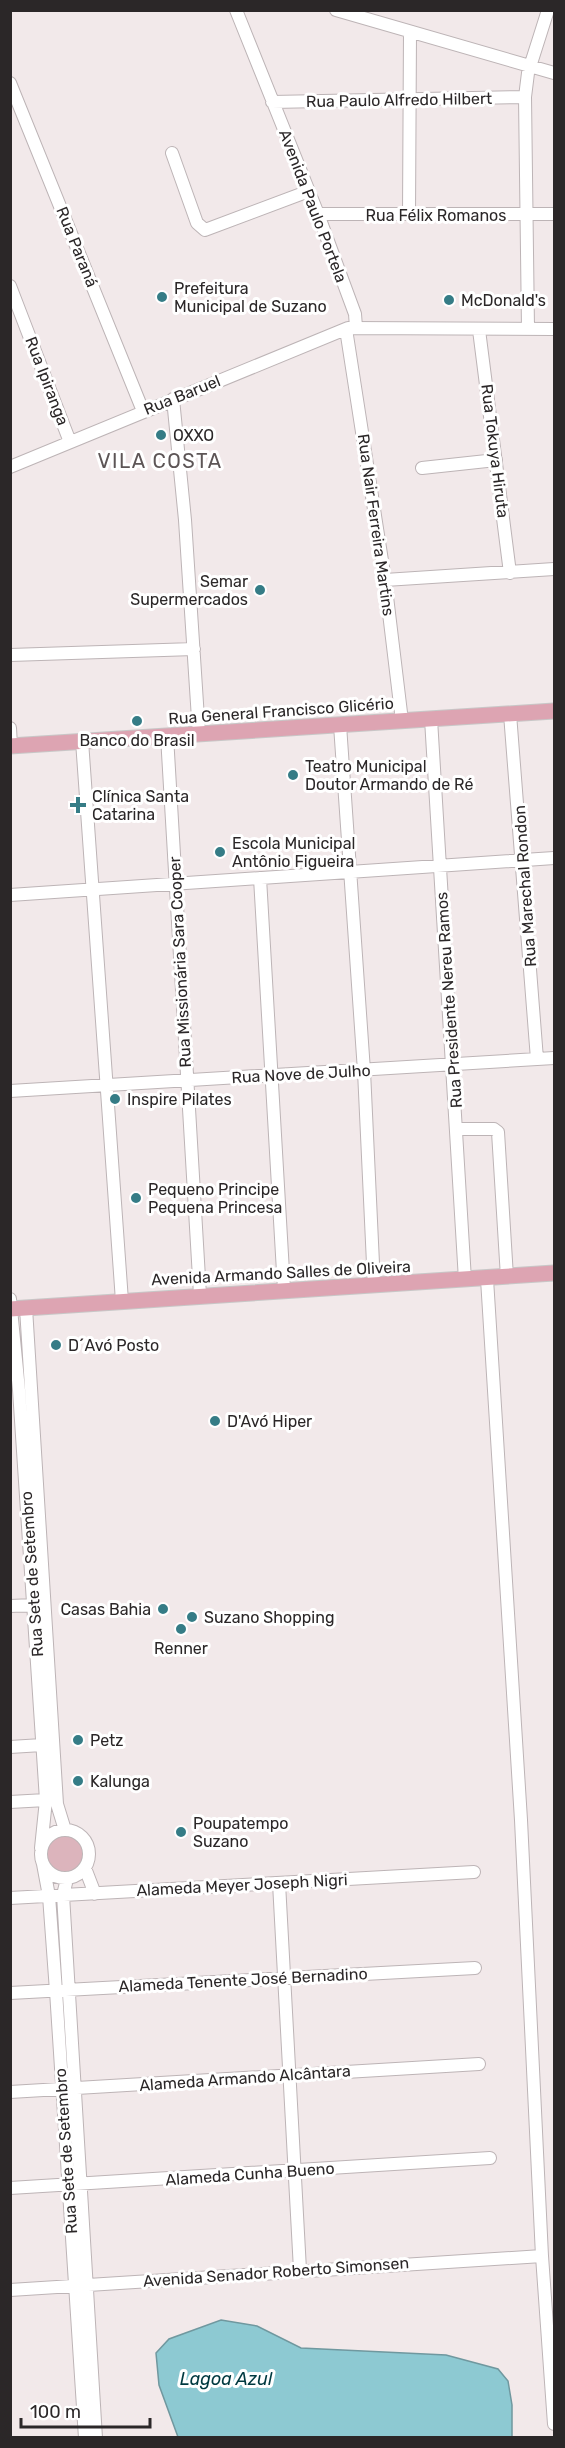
<svg xmlns="http://www.w3.org/2000/svg" width="565" height="2448" font-family="Rubik,sans-serif">
<rect width="100%" height="100%" fill="#f2e9ea"/>
<path fill="#dcb4bc" d="M44 1854a21 21 0 1 1 42 0a21 21 0 1 1-42 0Z"/>
<path fill="#8dc9d2" stroke="#70989f" stroke-width="1.5" d="M221,2320L257,2326L301,2348L446,2355L498,2369L508,2381L512,2405V2437H178L159,2385L156,2353L169,2339Z"/>
<g fill="none" stroke-linecap="round" stroke-linejoin="round">
<defs>
<path id="minor" d="M236,10L318,214L355,314L356,327
M336,10L554,73
M10,83L143,411
M272,102L525,97
M172,153L197,223L205,230L309,191
M318,214H554
M409,214L410,32
M10,286L70,442
M346,329L385,580L402,721
M528,329L525,97L528,73L548,10
M479,330L510,573
M173,399L185,520L199,734
M10,467L348,328L554,329
M422,468L496,460
M385,580L554,569
M10,655L194,649
M510,714L537,1059
M431,719L465,1280
M340,725L364,1071L374,1285
M10,728L11,746
M167,736L200,1295
M82,741L122,1301
M260,878L284,1289
M10,895L554,858
M10,1091L554,1058
M457,1129H494L498,1132L507,1277
M487,1279L521,1820L542,2256L554,2424
M10,1299L19,1390L46,1800L41,1848
M26,1308L57,1804L65,1830
M10,1606L34,1605
M10,1747L42,1745
M10,1802L46,1800
M41 1854a24 24 0 1 1 48 0a24 24 0 1 1-48 0Z
M43,1864L49,1896L56,1991L85,2438
M85,1868L95,1894
M67,1879L63,1895L96,2438
M279,1883L300,2270
M10,1898L474,1872
M10,1993L475,1968
M10,2092L479,2064
M10,2188L490,2158
M10,2290L542,2256"/>
<path id="major" d="M10,746L554,711
M10,1309L554,1273"/>
</defs>
<use href="#minor" stroke="#bdb4b6" stroke-width="14"/>
<use href="#major" stroke="#c8c7c7" stroke-width="17"/>
<use href="#minor" stroke="#fff" stroke-width="12"/>
<use href="#major" stroke="#dda4b2" stroke-width="15"/>
</g>
<g fill="#357c86" stroke="#fff" stroke-width="2">
<circle cx="162" cy="297" r="6"/>
<circle cx="449" cy="300" r="6"/>
<circle cx="161" cy="435" r="6"/>
<circle cx="260" cy="590" r="6"/>
<circle cx="137" cy="721" r="6"/>
<circle cx="293" cy="775" r="6"/>
<path d="M75 796h6v6h6v6h-6v6h-6v-6h-6v-6h6z"/>
<circle cx="220" cy="852" r="6"/>
<circle cx="115" cy="1099" r="6"/>
<circle cx="136" cy="1198" r="6"/>
<circle cx="56" cy="1345" r="6"/>
<circle cx="215" cy="1421" r="6"/>
<circle cx="163" cy="1609" r="6"/>
<circle cx="192" cy="1617" r="6"/>
<circle cx="181" cy="1629" r="6"/>
<circle cx="78" cy="1740" r="6"/>
<circle cx="78" cy="1781" r="6"/>
<circle cx="181" cy="1832" r="6"/>
</g>
<g text-anchor="middle" dominant-baseline="central" stroke-width="6" stroke-linejoin="round" paint-order="stroke">
<g font-size="16" fill="#2b2728" stroke="#fff">
<text transform="translate(399 100) rotate(-1)">Rua Paulo Alfredo Hilbert</text>
<text transform="translate(313 206) rotate(69)">Avenida Paulo Portela</text>
<text x="436" y="215">Rua Félix Romanos</text>
<text transform="translate(77 247) rotate(68)">Rua Paraná</text>
<text transform="translate(47 381) rotate(69)">Rua Ipiranga</text>
<text transform="translate(182 395) rotate(-22)">Rua Baruel</text>
<text transform="translate(495 451) rotate(83)">Rua Tokuya Hiruta</text>
<text transform="translate(376 525) rotate(82)">Rua Nair Ferreira Martins</text>
<text transform="translate(281 711) rotate(-4)">Rua General Francisco Glicério</text>
<text transform="translate(525 886) rotate(-94)">Rua Marechal Rondon</text>
<text transform="translate(180 962) rotate(-93)">Rua Missionária Sara Cooper</text>
<text transform="translate(449 1000) rotate(-94)">Rua Presidente Nereu Ramos</text>
<text transform="translate(301 1074) rotate(-3)">Rua Nove de Julho</text>
<text transform="translate(281 1273) rotate(-3)">Avenida Armando Salles de Oliveira</text>
<text transform="translate(32 1574) rotate(-94)">Rua Sete de Setembro</text>
<text transform="translate(242 1885) rotate(-3)">Alameda Meyer Joseph Nigri</text>
<text transform="translate(243 1980) rotate(-3)">Alameda Tenente José Bernadino</text>
<text transform="translate(245 2078) rotate(-4)">Alameda Armando Alcântara</text>
<text transform="translate(66 2151) rotate(-94)">Rua Sete de Setembro</text>
<text transform="translate(250 2174) rotate(-4)">Alameda Cunha Bueno</text>
<text transform="translate(276 2272) rotate(-4)">Avenida Senador Roberto Simonsen</text>
</g>
<g font-size="16" fill="#2b2728" stroke="#fff" text-anchor="start">
<text x="174" y="288">Prefeitura<tspan x="174" dy="18">Municipal de Suzano</tspan></text>
<text x="461" y="300">McDonald's</text>
<text x="173" y="435">OXXO</text>
<text x="248" y="581" text-anchor="end">Semar<tspan x="248" dy="18">Supermercados</tspan></text>
<text x="137" y="740" text-anchor="middle">Banco do Brasil</text>
<text x="305" y="766">Teatro Municipal<tspan x="305" dy="18">Doutor Armando de Ré</tspan></text>
<text x="92" y="796">Clínica Santa<tspan x="92" dy="18">Catarina</tspan></text>
<text x="232" y="843">Escola Municipal<tspan x="232" dy="18">Antônio Figueira</tspan></text>
<text x="127" y="1099">Inspire Pilates</text>
<text x="148" y="1189">Pequeno Principe<tspan x="148" dy="18">Pequena Princesa</tspan></text>
<text x="68" y="1345">D´Avó Posto</text>
<text x="227" y="1421">D'Avó Hiper</text>
<text x="151" y="1609" text-anchor="end">Casas Bahia</text>
<text x="204" y="1617">Suzano Shopping</text>
<text x="181" y="1648" text-anchor="middle">Renner</text>
<text x="90" y="1740">Petz</text>
<text x="90" y="1781">Kalunga</text>
<text x="193" y="1823">Poupatempo<tspan x="193" dy="18">Suzano</tspan></text>
</g>
<g font-size="18" font-style="italic" fill="#003940" stroke="#fff">
<text x="226" y="2379">Lagoa Azul</text>
</g>
<g font-size="20" letter-spacing="1.5" fill="#5d5556" stroke="#fff">
<text x="160" y="461">VILA COSTA</text>
</g>
</g>
<rect width="565" height="2448" fill="none" stroke="#2b2728" stroke-width="24"/>
<path d="M21 2418v9h129v-9" fill="none" stroke="#2b2728" stroke-width="3"/>
<text x="30" y="2418" font-size="18" fill="#2b2728" stroke="#ffffff" stroke-width="4.5" paint-order="stroke">100 m</text>
</svg>
